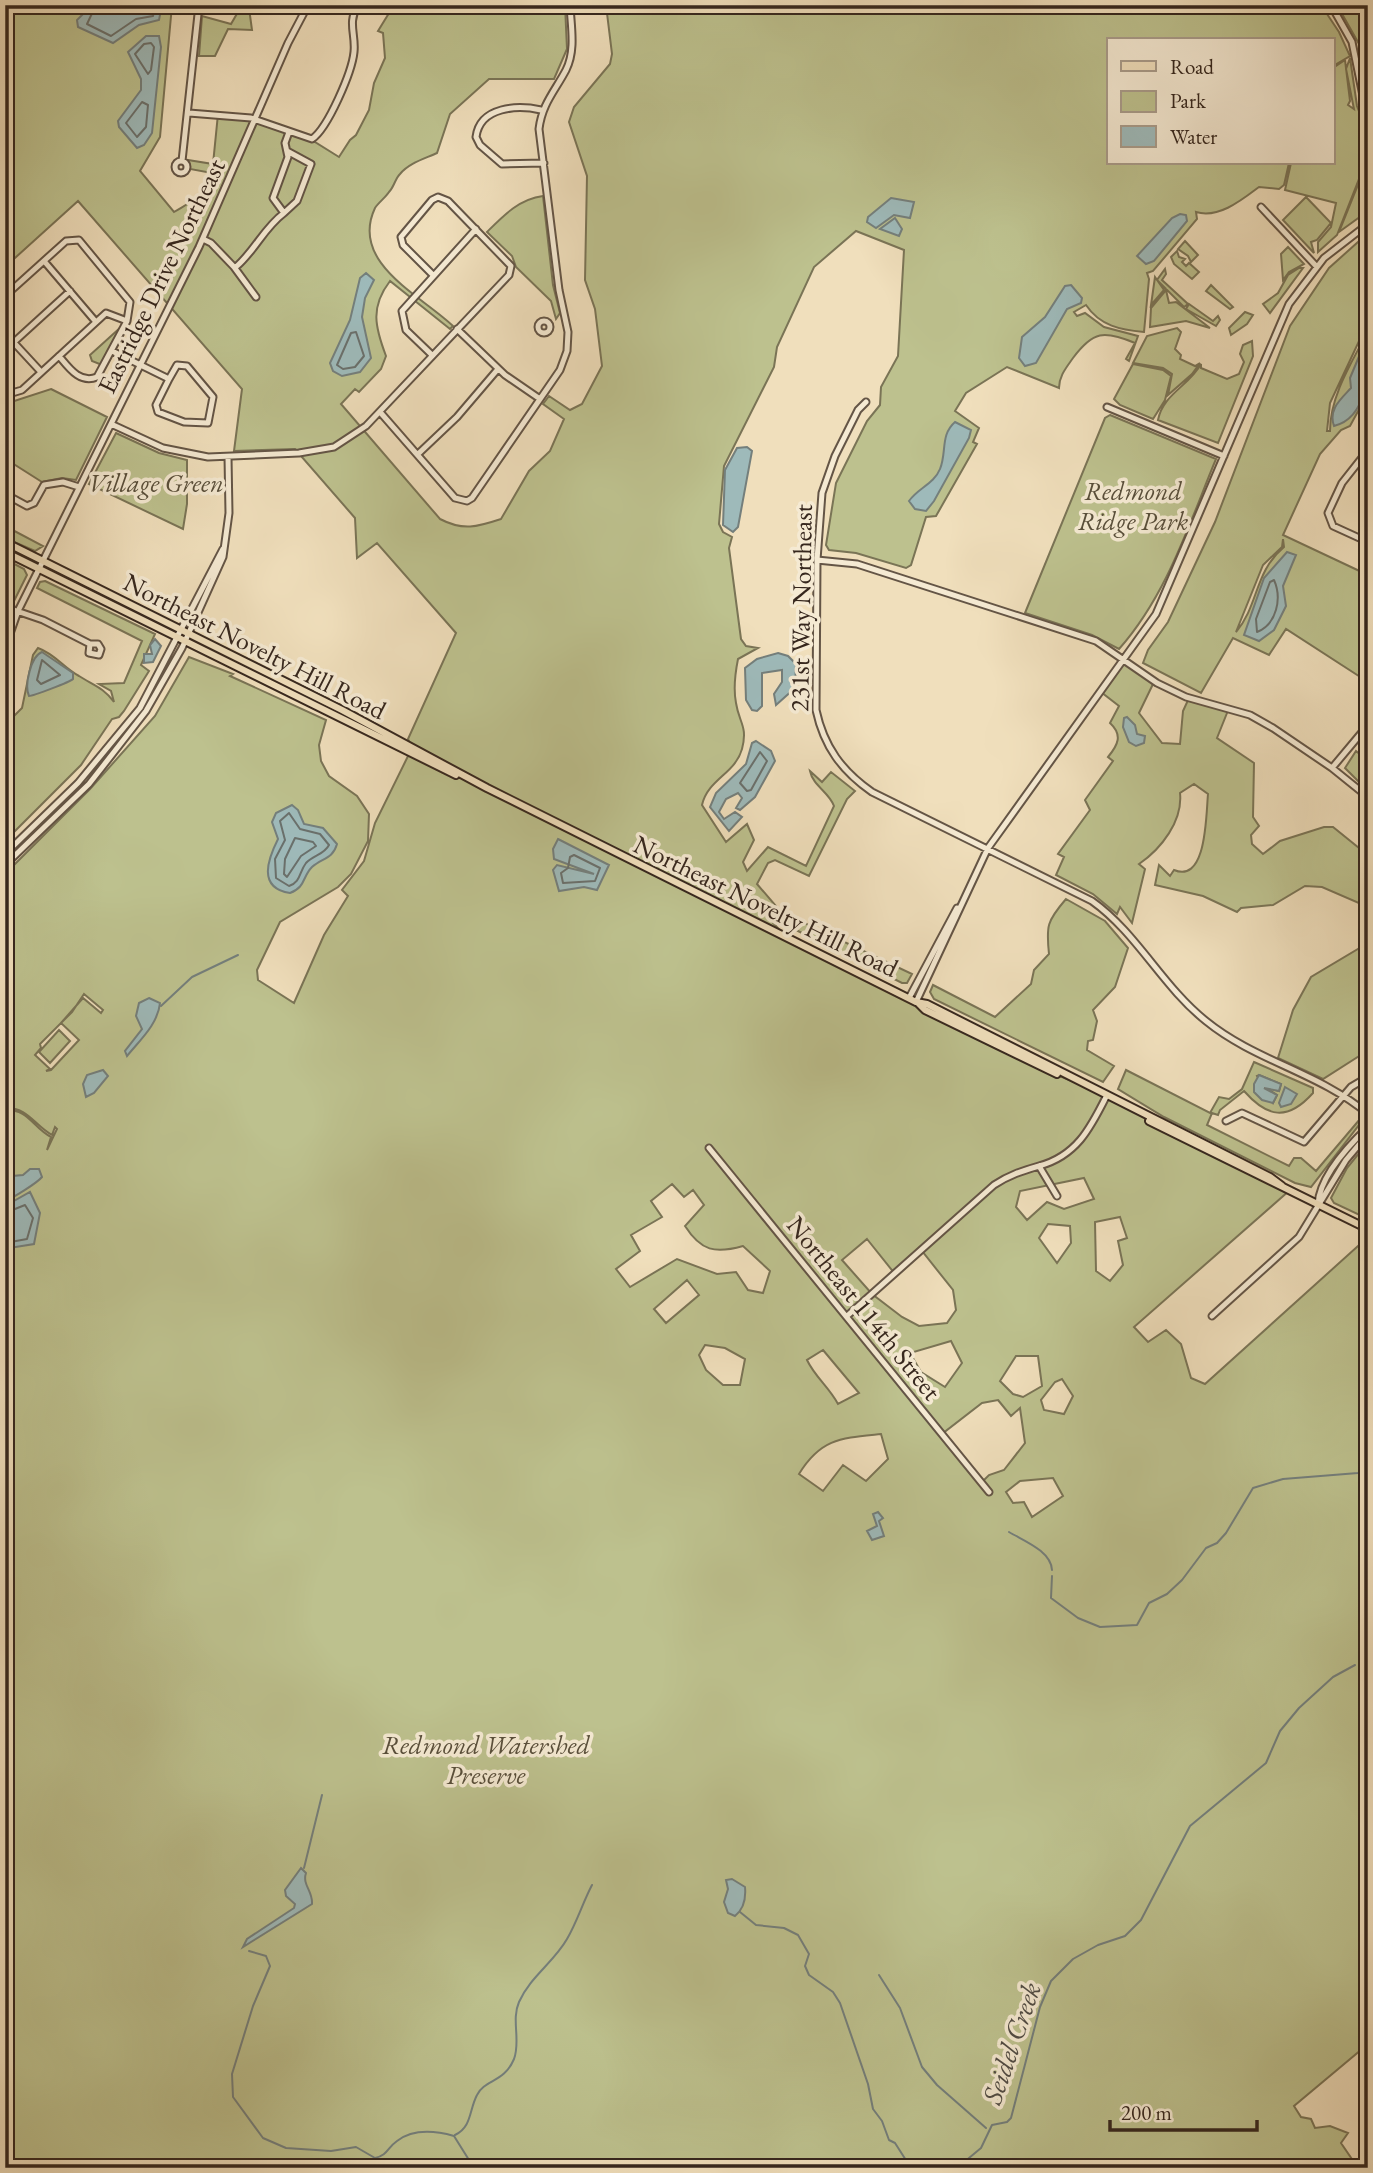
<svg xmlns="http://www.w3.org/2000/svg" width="1373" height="2173" font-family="'EB Garamond',serif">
<rect width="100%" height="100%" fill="#f0dfbc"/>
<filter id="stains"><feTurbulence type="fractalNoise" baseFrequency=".00286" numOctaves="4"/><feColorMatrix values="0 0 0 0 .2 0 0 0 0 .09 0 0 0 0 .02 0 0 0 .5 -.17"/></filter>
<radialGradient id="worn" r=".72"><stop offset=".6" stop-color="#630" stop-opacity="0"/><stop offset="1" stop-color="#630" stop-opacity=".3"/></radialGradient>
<path fill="#bdc18e" stroke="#7a7456" stroke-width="2" fill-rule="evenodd" d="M5,5H172L160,137L140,171L174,212C192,201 209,194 212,173L190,169L188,160L213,164L218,114L235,115L310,139L339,157L350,140L356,135L369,110L374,83L385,58L383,33L378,31L394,5H565L567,49L554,79H489L450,114L437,153C424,159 409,163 400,174C395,179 394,187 389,192C385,198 378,203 375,208C349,263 422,296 453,326L450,329L390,281C370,307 375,327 386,356L381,369L359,392L355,389L341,404L440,519C463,531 477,527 501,519L529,471L550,451L564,419L543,404L549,396L570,410L582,404L602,366L595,309L585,280L587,176L569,122L574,107L610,64L612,54L606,5H1321L1339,32L1350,56L1333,66V40H1109V163H1289L1284,185L1279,189L1259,187C1243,199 1219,219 1196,212L1197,219L1153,271L1147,273L1149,279L1144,332C1121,330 1100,326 1086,305L1074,312L1077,316L1085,313L1104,327L1138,336L1129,361L1126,359L1135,343C1104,330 1093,331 1073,358C1066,368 1059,376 1059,388L1007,367L966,393L955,411L979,428L973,442L977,444L936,516L926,517L911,565L906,568L856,553L829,550L826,545L836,483L867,421L880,405L881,387L898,356L904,250L856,231L814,267L777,347L774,367L724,466L719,524L723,532L732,537L729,548L741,639L746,646L758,648L738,659C735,674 733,688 736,703C739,723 748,726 742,749C735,774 708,779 702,805L726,842L747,824L754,840L743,862L747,871L768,847L806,866L834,806C829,792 813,786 810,771L822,782L831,772L855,791L847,799L809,876L775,860L768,863L757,884L781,912L912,974L907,983H902L766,915L784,935L916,1002L925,1010C962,1029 999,1049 1037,1066C1078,1085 1122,1099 1158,1127L1290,1190L1134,1327L1148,1342L1166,1330L1181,1344L1191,1378L1205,1384L1368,1237V2044L1294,2106L1301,2117L1311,2119L1315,2128L1330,2126L1348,2133L1341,2143L1358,2168H5V1343L9,1320L5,1319V1110C29,1109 32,1127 51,1137L47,1150L57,1129L55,1127L52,1135C34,1125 28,1107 5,1108V874L90,789L155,716L189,657L233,674L230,676L326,720L319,745L321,761L329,776L357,796L369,814L368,841L351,874L338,887L280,922L257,970L258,980L294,1003L324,935L348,896L342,890L364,861L375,823L412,748L408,739L456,633L377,543L357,558L355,518L295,449L234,451L242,389L78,201L5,267ZM84,994L103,1010L101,1013L83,998L61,1023L79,1040L51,1070L46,1071L50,1069L35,1055L41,1048L40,1044L72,1012ZM1084,1178L1094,1199L1064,1209L1047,1202L1027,1220L1016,1207L1020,1191ZM672,1184L684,1197L693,1190L704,1205L685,1226C701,1251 715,1254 743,1246L770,1271L763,1293L748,1290L736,1272L717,1274L677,1259L630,1287L616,1269L640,1251L631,1235L662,1217L651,1201ZM1120,1217L1127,1238L1118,1241L1123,1265L1110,1281L1096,1271L1095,1222ZM1048,1224L1070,1226L1071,1243L1057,1263L1039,1238ZM867,1239L895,1274L922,1251L953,1290L956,1310L947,1323L919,1326L902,1317L872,1294L842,1260ZM687,1280L699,1295L666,1323L654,1309ZM951,1341L962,1363L945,1387L921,1372L910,1353ZM705,1345L725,1348L745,1359L740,1385H723L706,1370L699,1355ZM823,1350L859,1393L838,1404C829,1387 815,1377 807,1360ZM1016,1356H1038L1042,1386L1023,1397L1013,1394L1000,1381ZM1062,1379L1073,1396L1064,1414L1044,1410L1041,1400L1055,1382ZM998,1400L1011,1416L1020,1408L1025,1443L1004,1470L989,1475L982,1482L942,1434L982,1403ZM881,1434L888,1459L866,1481L843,1465L823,1491L799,1474C821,1438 842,1438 881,1434ZM1053,1478L1063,1496L1032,1517L1024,1502L1013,1503L1006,1492L1020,1481Z
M242,5L249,8L252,30L228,29L215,56H199L202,16L231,24Z
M1337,5H1368V43L1363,51Z
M1350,58L1357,106L1368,135V156L1337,235L1318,252V242L1331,227L1336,203L1285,190L1291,163H1333V68L1345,60L1350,101L1348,105L1354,109L1346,69Z
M1368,160V211L1339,232Z
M543,196L553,285L560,313L556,319L551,301L516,267L512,256L487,232C503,216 519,199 543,196Z
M1306,197L1331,223L1317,240L1311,242L1314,253L1283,220Z
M1368,233V322L1330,403L1327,431H1330C1330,396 1352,362 1368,331V393L1350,426L1341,430L1320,454L1283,535L1368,575V682L1286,629L1269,655L1233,638L1201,693L1143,663L1148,650L1168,622L1215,522L1290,326L1329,268ZM1283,539L1284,547C1254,572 1259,605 1236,632L1263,565L1282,547Z
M1185,241L1198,255L1191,262L1188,256L1178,249Z
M1288,247L1304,264L1289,272L1283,280L1281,254Z
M1177,251L1179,257L1185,259L1182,262L1186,266L1189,263L1199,272L1192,279L1174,264L1171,257Z
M1299,268H1303L1270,313L1263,304L1278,293L1288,275Z
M1165,269L1166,274L1162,280L1188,304L1184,307L1157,280Z
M1155,277L1164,290L1151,305Z
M1211,285L1233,307L1230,309L1206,291Z
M1166,290L1169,303L1176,302L1210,328L1186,321L1150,327L1151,308Z
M1189,304L1213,321L1218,316L1220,320L1216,326L1186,309Z
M1245,312L1253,315L1247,324L1231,335L1229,328Z
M121,327L102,365L92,361L90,355Z
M1177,328L1181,332L1175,349L1181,355L1180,359L1195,366L1200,363L1192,374L1168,395L1172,374L1163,368L1133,363L1147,336Z
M1252,341L1253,356L1218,443L1158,420C1163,394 1189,386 1201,364V368L1227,379L1239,374L1244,362L1240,354L1243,345Z
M1133,364L1163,370L1171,376L1165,400L1153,419L1120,405L1114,399Z
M51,389L107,417L76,480L62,478L42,482L9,461L13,441L5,437V404Z
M1110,415L1216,459C1189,524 1167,595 1119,649L1092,635L1025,613L1105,418Z
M116,433L159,453L187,460V504L183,529L89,484Z
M5,526L43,546L35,551L5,538Z
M5,559L24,569L27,575L12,605L5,603Z
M45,581L155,634L141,665L149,671L124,711L119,717L112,719L81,765L5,841V725L22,708L33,655L38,648C55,654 64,668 79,676C93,685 104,688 114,702L111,691L99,684L124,683L142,641L37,588L40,582Z
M1124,659L1154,682L1139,713L1162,743L1180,744L1183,711L1189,698L1229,708L1217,738L1254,763L1253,817L1259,826L1251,835L1252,844L1263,854L1280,841L1324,827H1333L1364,852H1368V907L1322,887L1305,886L1273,905L1241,908L1237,912L1203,896L1155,885L1159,865L1170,876L1174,870C1207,884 1206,814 1208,794L1194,784L1180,793C1183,821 1161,849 1139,864L1145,869L1132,923L1120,907L1117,914L1093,894L1056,875L1064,857L1058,854L1090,810L1085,800L1113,761L1108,757C1118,745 1123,735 1110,723L1119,706L1101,692Z
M1356,751L1368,761V771L1359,782L1345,768Z
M1066,899L1105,921L1128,948L1115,987L1093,1010L1097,1021L1093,1040L1088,1041L1087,1050L1114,1066L1103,1082L934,999L930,992L933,985L995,1017L1031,984L1034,970L1049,954C1046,926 1047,921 1066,899Z
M1368,943L1367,1051L1323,1079L1278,1058L1293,1010L1311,977Z
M59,1030L70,1041L50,1063L39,1052Z
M1254,1062L1313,1088V1093C1287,1122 1267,1117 1244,1091L1220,1110L1218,1115L1212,1113L1207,1125L1289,1166L1294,1158H1301L1316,1171L1360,1119L1362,1121L1311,1187L1295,1183L1164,1117L1118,1089L1126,1070L1210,1113L1219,1097L1229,1099L1242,1089ZM1259,1075L1281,1084L1279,1091L1265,1087L1277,1095L1273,1103L1257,1076Z
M1368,1142V1219L1334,1203L1331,1198L1347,1168Z"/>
<path fill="#9ebaba" stroke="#747f7c" stroke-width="2" d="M92,5H162L159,20L139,25L113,43L78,27L77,20Z
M146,36H159L161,47L152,133L144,145L137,148L119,127L118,121L141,90V79L128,52Z
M891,198L914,202L910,218L894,215L876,228L867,222L868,217Z
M1180,214L1186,215L1187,221L1154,261L1146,264L1137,256L1172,218Z
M895,218L902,229L899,236L880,229Z
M366,273L374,280L365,298L362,317L371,358L360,372L342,376L333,371L330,363L350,320L360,278Z
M1071,285L1082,298L1081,303L1067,309L1036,363L1025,366L1019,358L1022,337L1045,317L1065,286Z
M1368,335C1368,364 1371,417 1334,426C1328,409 1341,399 1351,388L1350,378Z
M955,422L971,430L969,438L934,501L926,511L915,509L909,501C918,488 934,484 940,469C947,452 940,435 955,422Z
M747,447L752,451L738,527L733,532L723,525L725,470L737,448Z
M1287,552L1296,555L1283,586L1286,606L1274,630L1259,641L1244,635L1264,578Z
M155,639L161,646L153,662L144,663V654H152L150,645Z
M42,652L73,673V679C70,682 33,696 29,696C24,685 31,656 42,652Z
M778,653L788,656L796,664L795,688L776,705L774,694L782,682V670L762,673V706L757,711L752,710L746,700L745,668L757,659Z
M1127,717L1135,725L1137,734L1145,736L1144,743L1136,746L1129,742L1123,727L1124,718Z
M756,741L771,751L775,761L755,797L740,810L736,808L742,798L738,793L726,799L719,812L724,819L735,812L742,817L729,831L710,807L716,793L746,764L752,743Z
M292,805L298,810L304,824L323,828L337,844C333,859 322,858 312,867C302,877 306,887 290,893C257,888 268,859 278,839L272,822L276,813Z
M558,839L609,865L597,890L584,887L559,891L553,870L557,865L594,874L554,859L553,849Z
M149,998L160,1003C158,1024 140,1040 127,1056L125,1051L142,1029L136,1016L139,1003Z
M103,1070L108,1076L94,1093L86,1097L83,1084L87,1075Z
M1259,1075L1281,1084L1279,1091L1264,1088L1277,1095L1273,1103L1262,1100L1254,1092V1084Z
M1285,1087L1297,1094L1291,1104L1281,1107L1279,1103Z
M30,1169H39L42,1177C37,1183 13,1198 5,1201V1187L12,1176L23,1175Z
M30,1192L40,1213L34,1244L9,1248V1263L5,1271V1206Z
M878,1512L883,1518L879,1521L884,1536L872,1540L867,1531L877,1526L873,1514Z
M301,1868L306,1873C302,1885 313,1891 312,1904L243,1947L247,1939L294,1908L295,1904L286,1896L285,1890Z
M732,1879L745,1887C746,1898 744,1909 735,1916L728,1913L724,1902L728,1889L726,1880Z"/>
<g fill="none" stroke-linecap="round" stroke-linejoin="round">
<path stroke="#6a706c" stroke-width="2" d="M96,5L87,24L111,36L136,19L153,16L155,5
M151,43L154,47L151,70L148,74L135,54L144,44Z
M142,102L148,105L146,127L137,137L126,123Z
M356,332L364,356L355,367L343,369L337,365L351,333Z
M1274,580C1282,598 1277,624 1257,632L1256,619L1270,582Z
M42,660L60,675L41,684L37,680Z
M760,752L767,761L751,790L747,791L740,783Z
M289,813L300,829L320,834L329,845C324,855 313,855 306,863C299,872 301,882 289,886L276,878L275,859L285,840L280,821Z
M295,838L313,842L316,846L301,856L287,877L284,874L285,859Z
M574,855L600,868L595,881L563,883L561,873L568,868L570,857Z
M5,1213L25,1205L33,1218L27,1239L5,1243"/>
<path stroke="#747f7c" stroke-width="2" d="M161,1006L192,977L238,955
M1009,1532C1024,1541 1051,1551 1052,1570
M1052,1576L1051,1598L1078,1618L1100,1627L1137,1625L1149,1603L1167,1594L1182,1580L1206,1548L1217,1543L1226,1533L1253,1488L1283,1479L1358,1473L1368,1466
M304,1868L322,1795
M740,1912L756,1925L784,1928L798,1935L809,1954L805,1966L809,1975L833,1992L840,2003L868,2084L873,2109L882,2121L889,2140L895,2143L911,2168
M249,1951L266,1956L270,1966L253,2006L232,2074L233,2097L263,2138L286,2148L331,2151L356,2147L375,2158C388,2155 387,2148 397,2141C414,2128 436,2131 454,2136L474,2168
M879,1975L900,2008L922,2067L937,2085L986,2128
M455,2135C472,2127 469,2110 477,2095C485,2079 504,2083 514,2059C521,2041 511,2020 519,2002C530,1977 554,1962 567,1939C577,1922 583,1902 592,1885
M159,2159L182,2168
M957,2168L981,2148L992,2125L1007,2122L1011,2118L1040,2007L1051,1981L1073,1959L1098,1945L1125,1936L1141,1920L1190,1826L1266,1763L1280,1731L1299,1708L1333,1677L1355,1665"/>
<defs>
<path id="minor" d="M1331,5L1352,42L1368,120
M5,13L32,5
M541,110C518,105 480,106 476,137L480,145L502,164L544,163
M189,113L251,118L312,139C328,128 352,72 354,52C356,34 347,23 358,5
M175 167a6 6 0 1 1 12 0a6 6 0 1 1-12 0Z
M182,161L199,5
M1261,207L1317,267
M284,213L297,201L311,164L287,151
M203,239L211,243L234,267L237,266C256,249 264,228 284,213L273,198L288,157L285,143L289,132
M44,261L96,322
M234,267L256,297
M5,296L66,241L79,240L130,302L127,321L97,377C80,384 69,368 59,356
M538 327a6 6 0 1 1 12 0a6 6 0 1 1-12 0Z
M457,329L505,375L540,399
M5,333L41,372
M14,342L70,291
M112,351L169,379L156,405L158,412L184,422L208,423L213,397L187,366L177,365L169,379
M432,355L406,330L402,311L476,229
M5,391L12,393L22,390L106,313L127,321
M866,402L858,410L835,456L822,493L817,560L816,710C824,747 842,771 872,792L1092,901C1137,933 1162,986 1206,1021C1255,1061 1320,1073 1368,1114
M1107,407L1224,456
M380,412L455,498L467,501L472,498L560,370L567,351L568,332L559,290L539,129C542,104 555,91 566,70C576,50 571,27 570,5
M111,424L163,448L208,457L299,453L334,447L366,426L509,275L511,266L448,201L438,197L432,200L401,237L403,245L432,274
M1368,450L1342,483L1328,513L1333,526L1368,542
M418,454L457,417L498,369
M5,465L10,468L5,483
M5,494L27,506L34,503L44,485L63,482L79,487
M817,560L857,564L1096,641L1157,683L1186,697L1250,715L1273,728L1332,768L1368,797
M5,607L43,620L90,644H98L101,649L99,655L89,653L90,644
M5,648L18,611L199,247L288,43L308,5
M1332,768L1368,725
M5,854L78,783L140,708L223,549
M5,865L89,784L146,711L182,648L223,557L229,513L228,457
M909,998L957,908
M916,1002L988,848L1156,614L1289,304L1324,258L1368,224
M1226,1121L1242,1113L1304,1142L1351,1087L1368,1077
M709,1148L989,1492
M1039,1166L1057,1196
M1318,1204C1320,1176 1348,1146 1368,1127
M847,1316L994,1185C1009,1175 1022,1171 1039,1166C1076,1156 1090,1129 1106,1097
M1212,1316L1299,1237L1346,1160L1368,1134"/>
<path id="major" d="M5,542L342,710L487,788L916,1002L927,1004L1270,1177L1282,1186
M5,552L456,775
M918,1003L925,1010L1057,1074
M1149,1121L1368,1229"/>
</defs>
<use href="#minor" stroke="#645546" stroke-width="9"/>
<use href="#major" stroke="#36271e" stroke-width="10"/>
<use href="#minor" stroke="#f5ead3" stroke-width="5"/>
<use href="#major" stroke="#f0dfbc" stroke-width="6"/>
</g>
<g text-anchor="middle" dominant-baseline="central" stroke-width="7" stroke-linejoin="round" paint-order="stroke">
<g font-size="26" fill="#36271e" stroke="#f5ead3">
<text transform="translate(161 276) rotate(-64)">Eastridge Drive Northeast</text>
<text transform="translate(801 608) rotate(-89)">231st Way Northeast</text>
<text transform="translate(255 646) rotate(27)">Northeast Novelty Hill Road</text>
<text transform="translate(766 906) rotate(26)">Northeast Novelty Hill Road</text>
<text transform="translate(864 1308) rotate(51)">Northeast 114th Street</text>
</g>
<g font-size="26" font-style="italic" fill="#584e3a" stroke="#f5ead3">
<text x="156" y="483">Village Green</text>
<text x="1133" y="491">Redmond<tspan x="1133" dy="30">Ridge Park</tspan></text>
<text x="486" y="1745">Redmond Watershed<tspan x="486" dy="30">Preserve</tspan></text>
</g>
<g font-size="28" font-style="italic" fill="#504c45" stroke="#f5ead3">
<text transform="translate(1011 2043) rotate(-71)">Seidel Creek</text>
</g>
</g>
<rect width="1373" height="2173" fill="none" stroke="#f0dfbc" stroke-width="28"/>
<rect x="7" y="7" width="1359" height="2159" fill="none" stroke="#36271e" stroke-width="3.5"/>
<rect x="14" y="14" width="1345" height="2145" fill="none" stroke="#36271e" stroke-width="2"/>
<rect x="1107" y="38" width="228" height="126" fill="#f5ead3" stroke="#a99c8b" stroke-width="2"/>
<rect x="1121" y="61" width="35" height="10" fill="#f0dfbc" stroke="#a99c8b" stroke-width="2"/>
<text x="1170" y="74" font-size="21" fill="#36271e">Road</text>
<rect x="1121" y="91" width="35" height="21" fill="#bdc18e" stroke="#a99c8b" stroke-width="2"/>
<text x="1170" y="108" font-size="21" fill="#36271e">Park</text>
<rect x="1121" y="126" width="35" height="21" fill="#9ebaba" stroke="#a99c8b" stroke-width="2"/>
<text x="1170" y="144" font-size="21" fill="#36271e">Water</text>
<path d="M1110 2120v10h147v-10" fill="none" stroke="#36271e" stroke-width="3.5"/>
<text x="1121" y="2120" font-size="21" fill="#36271e" stroke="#f5ead3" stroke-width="5" paint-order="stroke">200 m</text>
<rect width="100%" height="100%" filter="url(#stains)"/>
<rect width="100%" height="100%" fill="url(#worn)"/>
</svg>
